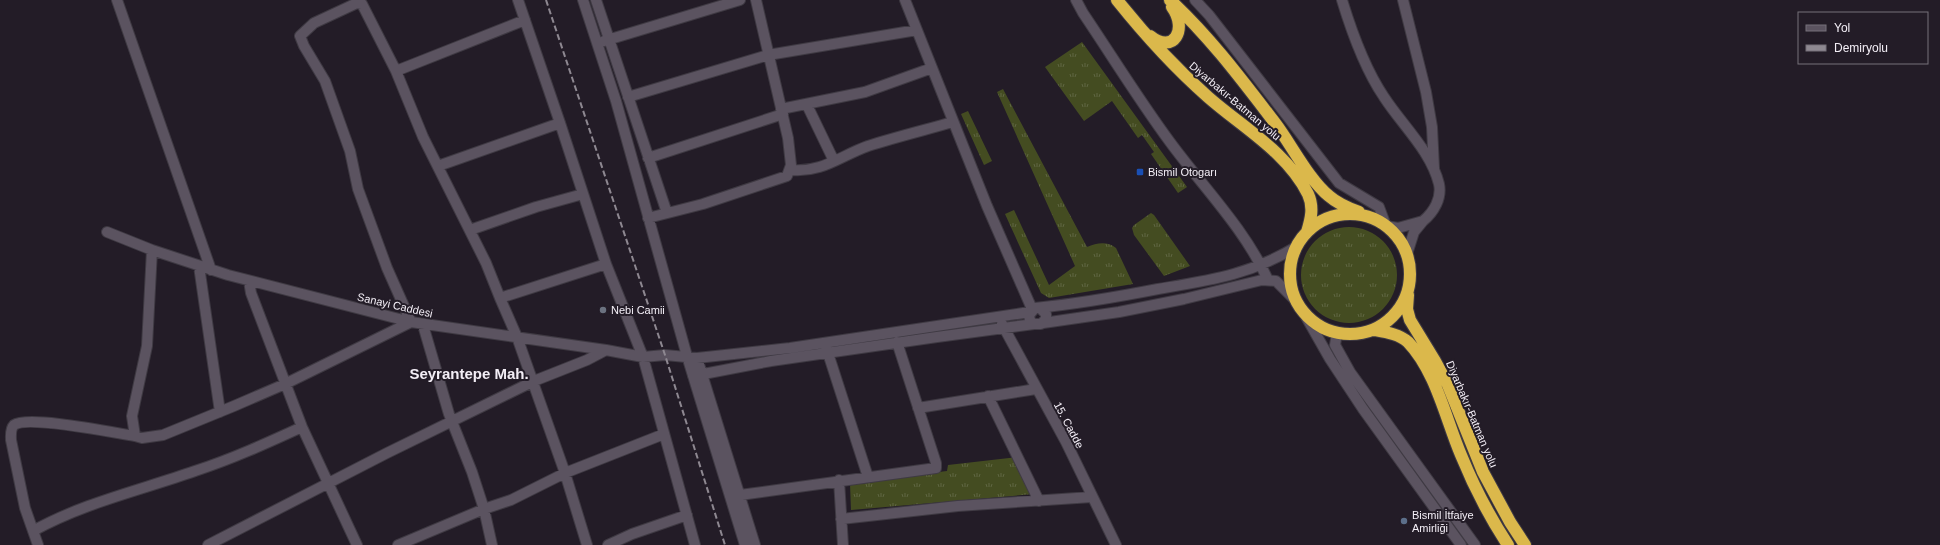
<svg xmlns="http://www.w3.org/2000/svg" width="1940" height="545" font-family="Helvetica,sans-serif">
<defs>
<pattern id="grass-tufts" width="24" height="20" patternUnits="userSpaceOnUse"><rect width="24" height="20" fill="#444c21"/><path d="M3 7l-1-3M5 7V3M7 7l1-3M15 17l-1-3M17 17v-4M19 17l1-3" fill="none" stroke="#5f6642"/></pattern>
</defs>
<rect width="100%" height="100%" fill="#231c27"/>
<path fill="url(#grass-tufts)" d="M1082,42L1187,187L1178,193L1151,154L1154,152L1142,135L1138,138L1112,101L1084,121L1045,67Z
M1003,89L1087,247C1097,243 1107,241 1116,248L1133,284L1049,298L1041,293L1005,214L1014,210L1049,285L1075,266L997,92Z
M968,111L992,161L984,165L961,114Z
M1151,213L1154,215L1190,266L1164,276L1134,235L1132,228L1134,225Z
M1301 275a48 48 0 1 1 96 0a48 48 0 1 1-96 0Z
M1018,457L1034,494L851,510L850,483L947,471L948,465Z"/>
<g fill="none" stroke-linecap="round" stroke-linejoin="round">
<defs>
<path id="minor" d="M117,0L211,270
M518,0L560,123L606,264L643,357L695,545
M583,0L616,101L687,356L745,545
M596,0L667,213
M905,0L987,206L1032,309
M1076,0L1083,13C1112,56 1139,100 1170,142C1203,187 1245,229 1268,280
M1195,0L1209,15L1339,183L1379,207L1386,226L1398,228L1423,221L1414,232L1407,254
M1342,0C1352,33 1365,69 1384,97C1402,125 1431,151 1439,184C1442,198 1434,212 1423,221
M1403,0L1426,92L1432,127L1434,168
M604,41L740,0
M396,71L525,20
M628,97L768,55L917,30
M807,105L834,161
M781,109L865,92L932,68
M648,158L783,114
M438,166L560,123
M791,170C822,173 840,156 868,146C896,137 925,130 953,122
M648,218L703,204L787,176L791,165L788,138L756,0
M470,230L536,207L583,194
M107,232L152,250L228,275L411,322L606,350L643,357L665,355L697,358L790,348L1030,312
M152,250L147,346L132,416L135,436L142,438L163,435L234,406L285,384L411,322L387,268L358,189L350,151L325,81L304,46L300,36L314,23L357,3L362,4L396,71L423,137L486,263L500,298L517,337L565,473L587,545
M199,266L220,412
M249,281L251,293L302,427L357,545
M500,298L606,264
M1040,308L1046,314V319L1041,324H1034L1030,321L1029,315L1035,308C1076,304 1117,297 1158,289C1211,280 1249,275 1296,247
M1305,315L1330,359L1363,409L1461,545
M1043,323L1119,312L1184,299L1262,280L1276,281L1295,300
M1002,324L1066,442L1116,545
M423,325L449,414L472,472L484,509L492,545
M1337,333L1335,345L1350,372L1475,545
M826,347L868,477
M697,358L755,545
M693,376L771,361L937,337L1034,324
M988,396L1039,501
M918,408L1036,389
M839,480L843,545
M740,495L936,468V463L897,342
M841,519L958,506L1092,497
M33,531C83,503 141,490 195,471C232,459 267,443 302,427
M38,545L25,508L11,440C11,436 10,429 14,425C28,415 115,433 135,436
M208,545L387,453L534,381L587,360L606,350
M398,545L484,509L511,500L565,473L664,434
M608,545L632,534L687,515"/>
<path id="highway" d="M1117,0C1145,35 1174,67 1208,97C1242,127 1287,152 1308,194C1314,207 1311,219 1307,232
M1170,0C1210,37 1242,80 1275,123C1291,144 1309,180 1329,196C1338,204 1348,208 1359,212
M1150,36C1174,55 1188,29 1172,7
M1290 274a60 60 0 1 1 120 0a60 60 0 1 1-120 0Z
M1408,295L1407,309L1410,320L1435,361L1448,385L1483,472L1510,522L1525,545
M1374,330C1385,332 1399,334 1408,342C1436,371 1446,420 1461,455C1474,487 1489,516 1508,545"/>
</defs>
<use href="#minor" stroke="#3f3a43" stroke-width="12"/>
<use href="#highway" stroke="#3f3a43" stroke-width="14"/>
<use href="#minor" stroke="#5b5360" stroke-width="10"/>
<use href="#highway" stroke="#dbb84b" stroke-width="12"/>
<path stroke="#8e8891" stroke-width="2" stroke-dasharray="6 3" stroke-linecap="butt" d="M546,0L665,355L725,545"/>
</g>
<rect fill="#1a4fb4" stroke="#231c27" stroke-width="1.5" x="1136" y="168" width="8" height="8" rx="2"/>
<circle fill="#6b7280" stroke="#231c27" stroke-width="1.5" cx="603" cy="310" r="4"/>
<circle fill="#5c6f8a" stroke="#231c27" stroke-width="1.5" cx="1404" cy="521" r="4"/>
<g text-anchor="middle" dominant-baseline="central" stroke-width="4" stroke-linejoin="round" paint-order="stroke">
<g font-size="11" fill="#f3eef6" stroke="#231c27">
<text transform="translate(1235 101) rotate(40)">Diyarbakır-Batman yolu</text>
<text transform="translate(395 305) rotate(13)">Sanayi Caddesi</text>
<text transform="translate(1472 414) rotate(67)">Diyarbakır-Batman yolu</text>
<text transform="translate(1069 425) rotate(62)">15. Cadde</text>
</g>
<g font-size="11" fill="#f3eef6" stroke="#231c27" text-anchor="start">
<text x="1148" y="172">Bismil Otogarı</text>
<text x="611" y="310">Nebi Camii</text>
<text x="1412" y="515">Bismil İtfaiye<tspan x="1412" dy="13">Amirliği</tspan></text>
</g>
<g font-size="15" font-weight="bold" fill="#f3eef6" stroke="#231c27">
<text x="469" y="373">Seyrantepe Mah.</text>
</g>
</g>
<rect x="1798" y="12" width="130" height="52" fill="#231c27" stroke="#76707a"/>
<rect x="1806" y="25" width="20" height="6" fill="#5b5360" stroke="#76707a"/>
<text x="1834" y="32" font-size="12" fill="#f3eef6">Yol</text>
<rect x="1806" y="45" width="20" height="6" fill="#8e8891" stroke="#76707a"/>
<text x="1834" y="52" font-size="12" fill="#f3eef6">Demiryolu</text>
</svg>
